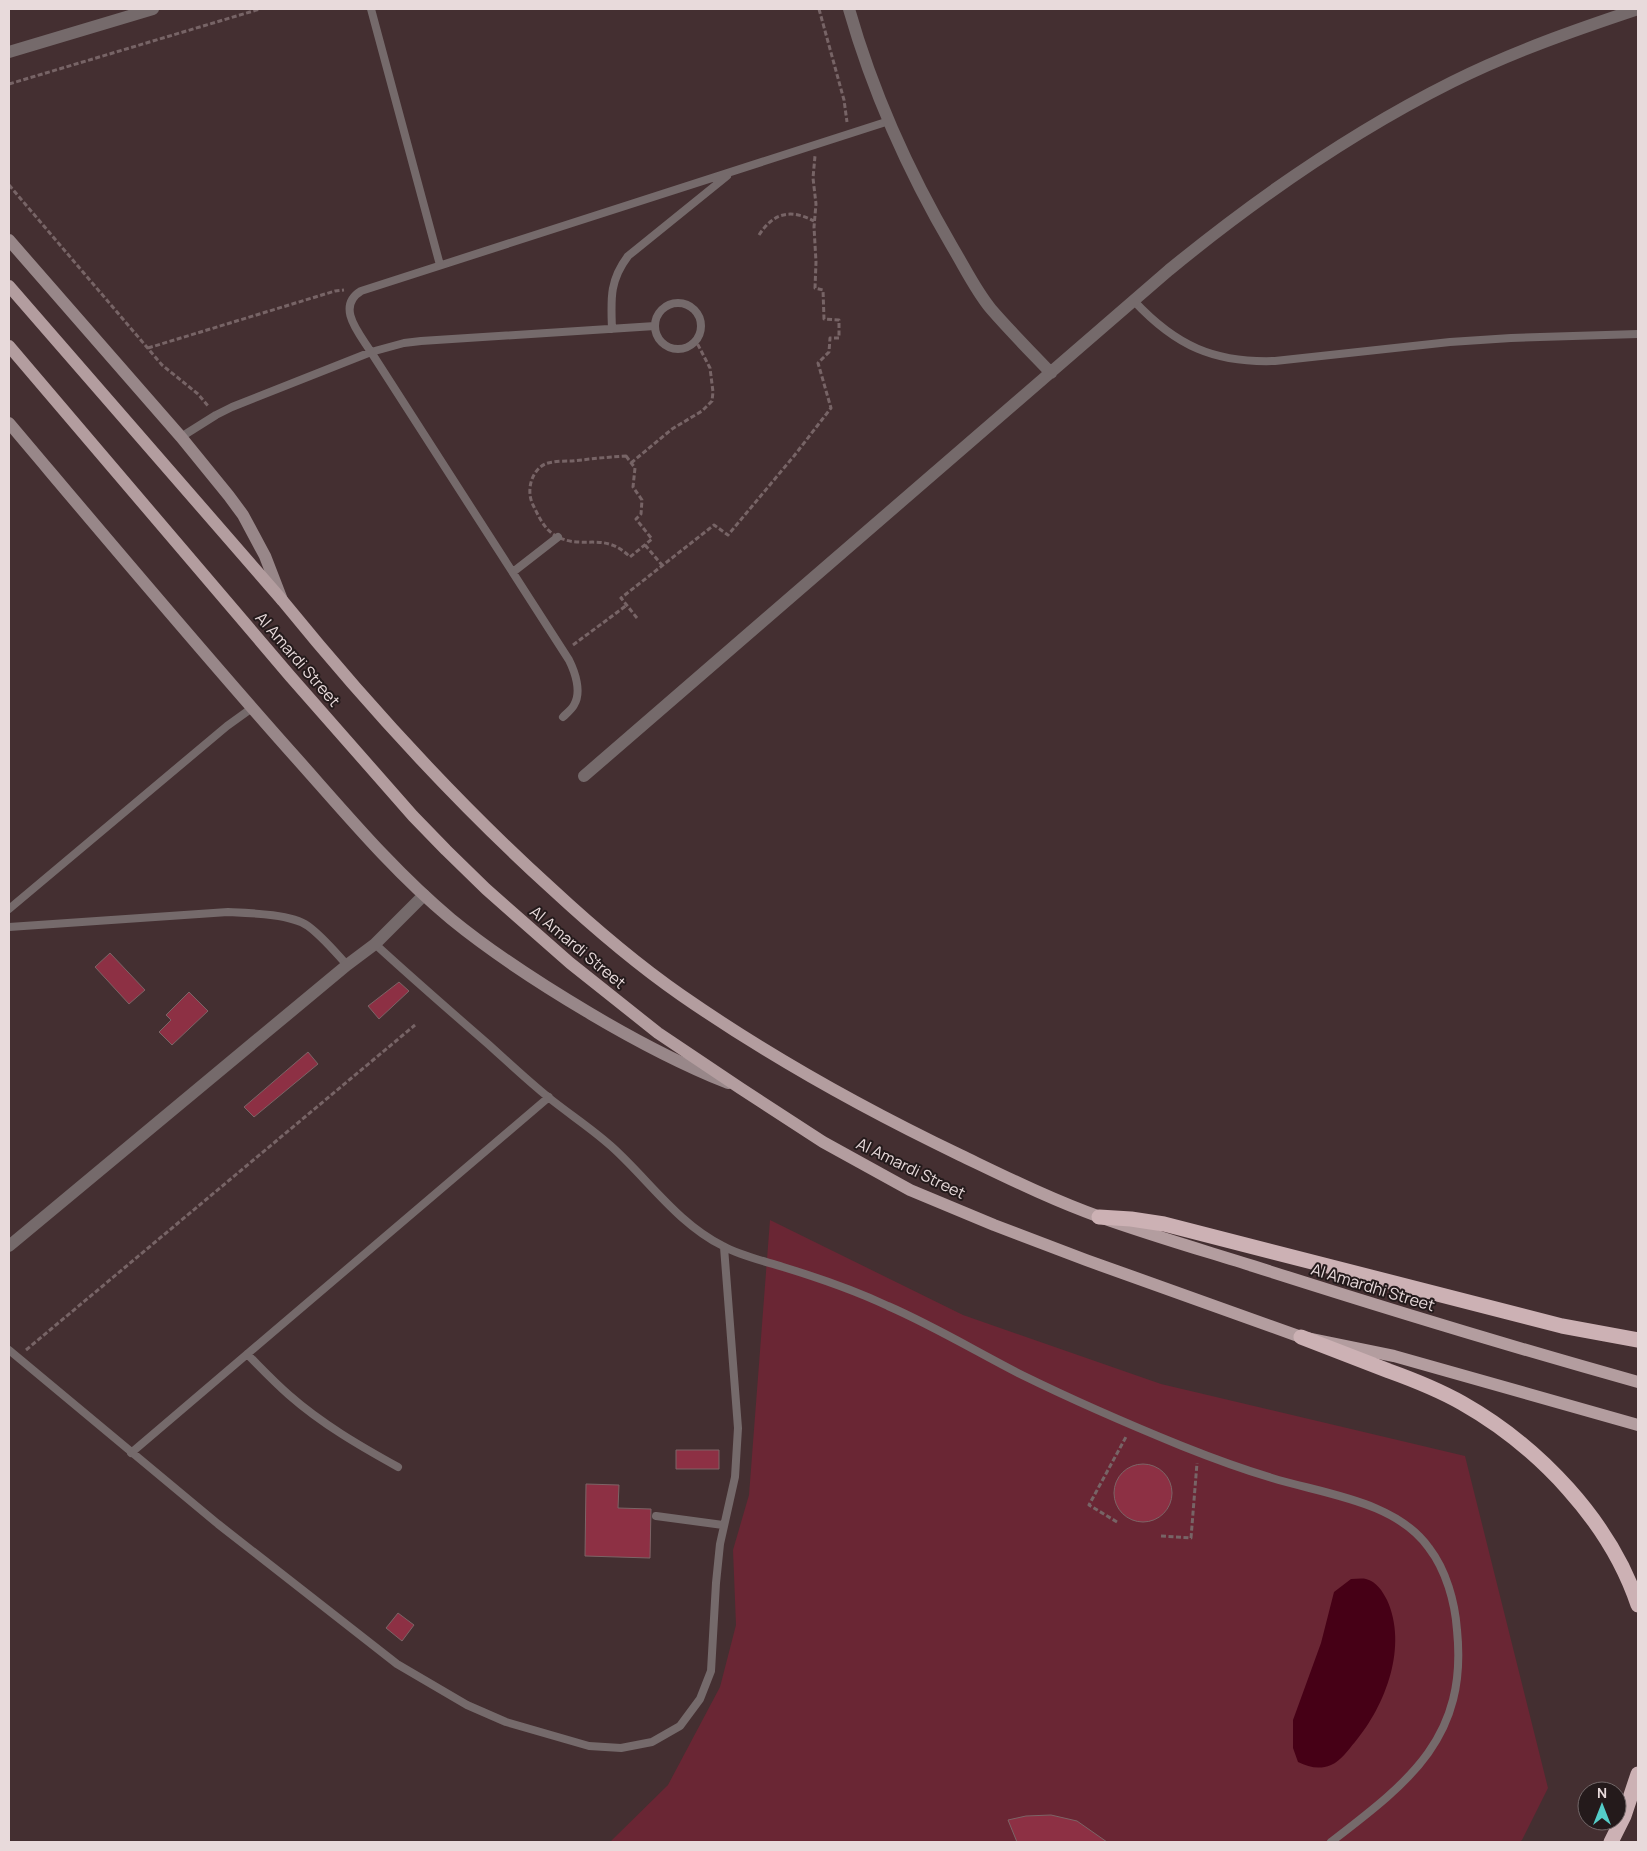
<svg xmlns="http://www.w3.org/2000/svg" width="1647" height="1851" font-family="Manrope,sans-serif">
<rect width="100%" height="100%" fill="#442f31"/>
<path fill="#6a2634" d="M770,1220L963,1315L1161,1384L1465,1456L1548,1788L1522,1840L1519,1842H610L668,1785L720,1687L736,1625L733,1550L749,1495Z"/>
<path fill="#460016" d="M1351,1579C1356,1579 1362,1578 1366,1579C1376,1581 1383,1592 1387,1600C1408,1646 1386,1705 1355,1742C1348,1750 1341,1761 1331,1765C1319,1770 1309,1767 1298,1762L1293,1748V1720L1321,1643L1334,1592Z"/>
<path fill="#8d3044" stroke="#7c6466" d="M110,953L145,990L129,1004L95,967Z
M399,982L409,991L379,1019L368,1006Z
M189,992L208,1011L172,1045L159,1032L171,1020L166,1015Z
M308,1052L318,1064L254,1117L244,1107Z
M676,1450H719V1469H676Z
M1114 1493a29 29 0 1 1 58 0a29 29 0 1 1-58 0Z
M586,1484L619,1485L618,1508L651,1509L650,1558L585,1556Z
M398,1613L414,1625L402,1641L386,1628Z
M1051,1815L1077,1821L1107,1842H1017L1008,1820L1026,1816Z"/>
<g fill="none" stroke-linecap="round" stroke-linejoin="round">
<path stroke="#776466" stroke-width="3" stroke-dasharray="5 2.5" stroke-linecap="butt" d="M819,9L844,100L847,122
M9,84L260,9
M9,185L162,365L198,394L209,407
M759,235C774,212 791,209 814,221
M148,348L335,291L344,290
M626,456L635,468L633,487L642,500L641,514L636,519L652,539L630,557C604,531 584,550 558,537C545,531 539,517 533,505C526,491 531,471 545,464C553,461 564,461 572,461C590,459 608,457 626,456Z
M631,463L672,429L702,411L712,401L713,392L710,368L696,341
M645,545L662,565
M637,618L621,598L714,525L728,535L794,456L831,408L818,363L829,352L830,338H839V320L824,319L823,290L815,288L816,262L814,227L816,204L813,178L815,156
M573,645L627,605
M26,1350L415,1025
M1117,1522L1089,1505L1127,1435
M1161,1536L1191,1538L1197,1463"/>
<path stroke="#756a6b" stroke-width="8" d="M371,9L440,265
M1134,301C1176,346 1214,363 1275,361L1450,342L1511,338L1638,334
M655 326a23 23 0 1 1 46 0a23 23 0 1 1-46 0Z
M612,329C611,300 609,281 628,256L727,176
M181,437L216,415L232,407L371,352L404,343L421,341L655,326
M513,572L558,537
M563,717C567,713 572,709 574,705C582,692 575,672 569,660L371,352C360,334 335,307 361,291L889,121
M9,909L227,726L252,708
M9,927L228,912C249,913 291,914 308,926C323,937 335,952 347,965
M375,944C412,978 450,1011 488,1044C508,1062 527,1080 548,1097C569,1114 591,1128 611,1146C648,1179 677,1223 723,1246C741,1256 764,1261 783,1267C819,1278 854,1290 888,1306C934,1326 977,1352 1022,1375C1075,1401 1128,1424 1182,1446C1212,1458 1242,1469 1272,1478C1324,1494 1396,1501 1429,1548C1446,1570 1455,1602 1457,1630C1468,1738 1409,1782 1331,1842
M9,1350L218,1524L397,1664L467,1705L506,1722L589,1746L621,1748L652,1742L680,1726L700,1699L711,1671L716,1583L720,1544L735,1477L738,1428L724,1247
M247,1354C261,1368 274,1382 289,1395C322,1424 360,1446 398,1467
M131,1453L549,1097
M656,1516L723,1525"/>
<path stroke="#756a6b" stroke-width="12" d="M849,9C873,93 909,173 953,248C965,268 976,291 991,309C1010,331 1031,352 1051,373
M9,52L153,9
M584,776L1169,270C1257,198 1350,133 1452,82C1512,52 1575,30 1638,9
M9,1246L347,965L375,944L424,895"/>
<path stroke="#988789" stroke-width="12" d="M9,240L181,437L229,496L243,515L265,556L282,600
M9,423C102,533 194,643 290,751C342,809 391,869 451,919C495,955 542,985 591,1014C635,1040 680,1064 728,1083"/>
<path stroke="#b39d9f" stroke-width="12" d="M9,286L282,600C365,702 454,800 551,888C592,926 635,963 681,995C769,1056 864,1109 960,1155C1006,1177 1052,1200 1100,1217C1150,1235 1202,1250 1253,1266C1381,1307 1509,1346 1638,1382
M9,346L290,676L413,816L446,850L486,889L570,963L658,1033L740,1088L823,1142L910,1190L994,1225L1086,1260L1301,1337L1394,1356L1638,1425"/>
<path stroke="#ccb1b4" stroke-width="15" d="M1099,1217L1131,1219L1164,1224L1562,1326L1638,1340
M1301,1337C1330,1348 1360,1360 1389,1371C1414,1380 1439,1390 1462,1403C1538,1446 1610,1521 1638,1605
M1611,1842L1624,1816L1638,1774"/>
</g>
<g text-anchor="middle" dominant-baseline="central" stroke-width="4" stroke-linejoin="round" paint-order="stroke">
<g font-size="16" fill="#e8dadb" stroke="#241a1b">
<text transform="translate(298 659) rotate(49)">Al Amardi Street</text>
<text transform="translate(578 947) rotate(40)">Al Amardi Street</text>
<text transform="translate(911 1168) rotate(26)">Al Amardi Street</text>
<text transform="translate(1373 1287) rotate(17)">Al Amardhi Street</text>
</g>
</g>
<rect width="1647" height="1851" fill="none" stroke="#e8dadb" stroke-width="20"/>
<g transform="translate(1602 1806)"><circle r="24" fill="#241a1b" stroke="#726768"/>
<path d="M0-4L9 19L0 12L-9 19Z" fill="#54cdc8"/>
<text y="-8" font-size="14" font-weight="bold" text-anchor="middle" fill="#e8dadb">N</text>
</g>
</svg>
